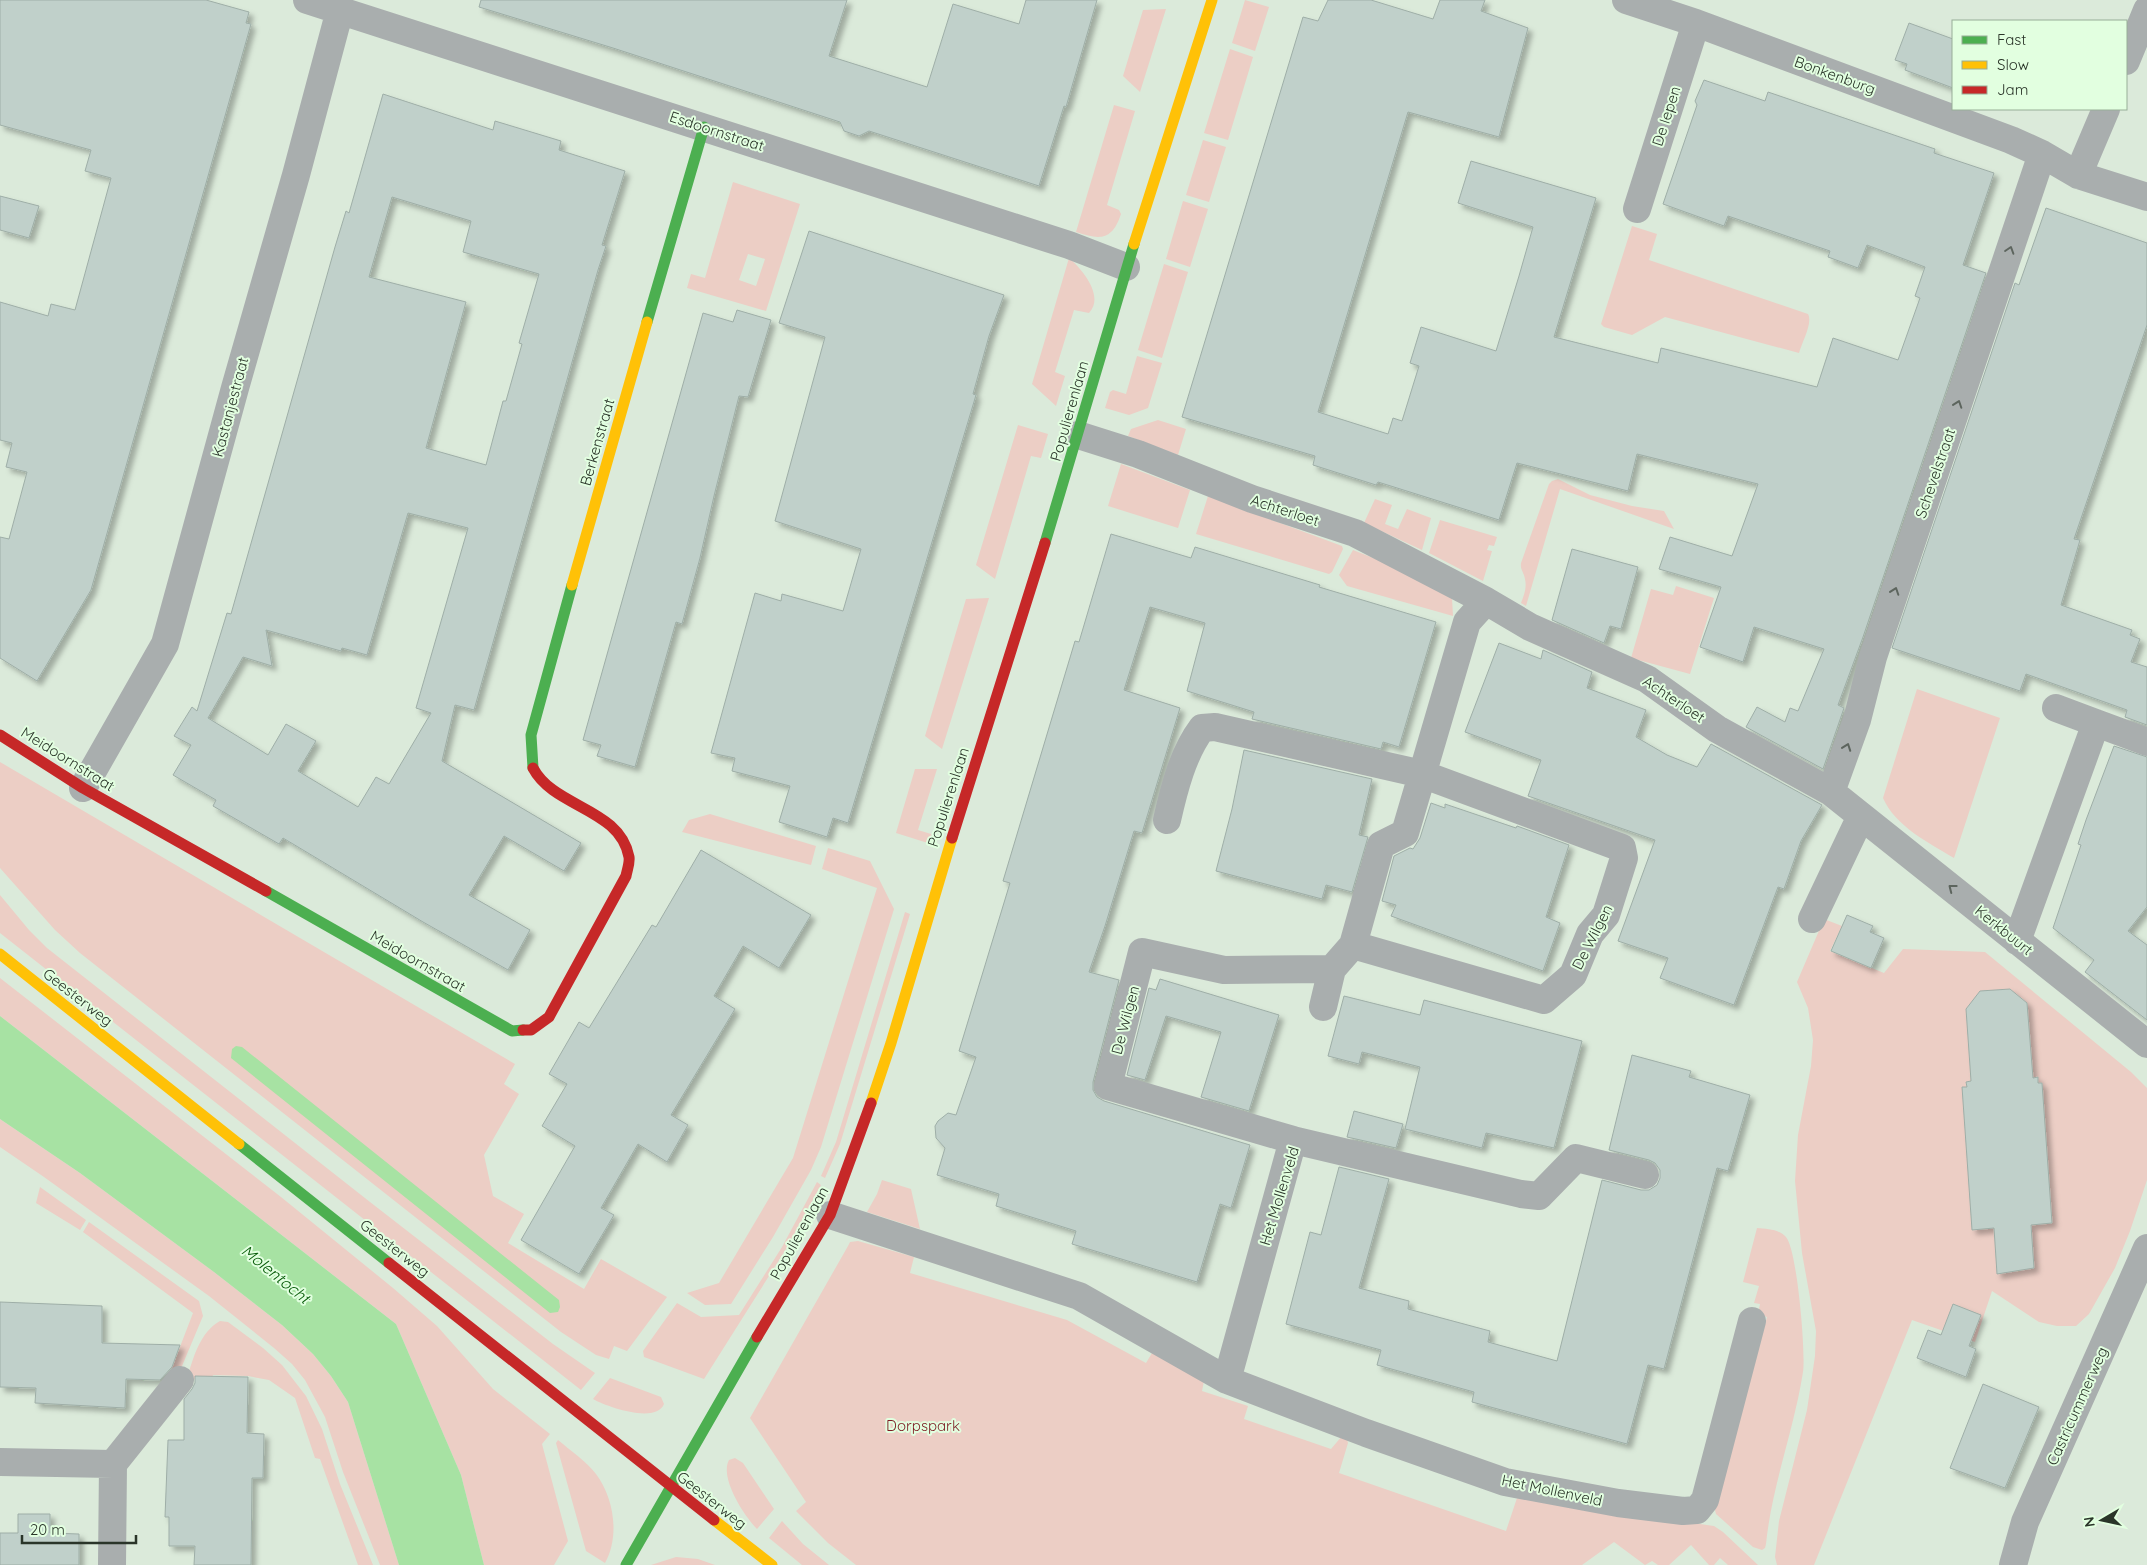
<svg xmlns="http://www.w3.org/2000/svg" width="2147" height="1565" font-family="Quicksand,sans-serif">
<defs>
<filter id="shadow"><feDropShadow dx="4.5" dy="4.5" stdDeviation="2.5" flood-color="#0004"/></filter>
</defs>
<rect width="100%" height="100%" fill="#dbeada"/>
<path fill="#eccec5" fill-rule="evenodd" d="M1245,0L1269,7L1255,51L1232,43Z
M1166,9L1140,92L1123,76L1143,10Z
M1230,49L1253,57L1228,140L1204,133Z
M1114,105L1135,111L1107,205L1119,210L1121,214C1112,241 1100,240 1076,232Z
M1203,140L1226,147L1209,202L1186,195Z
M733,182L800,204L766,311L687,288L691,274L705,278ZM748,254L765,259L756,286L739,280Z
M1183,201L1208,209L1190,267L1166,259Z
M1632,226L1657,234L1649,260L1808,314C1813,323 1802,342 1799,353L1665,317L1632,335L1604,327L1601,324Z
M1069,258C1082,269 1105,296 1089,313L1074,310L1055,372L1065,376L1056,406L1032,384Z
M1164,264L1188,272L1162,358L1138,350Z
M1137,356L1162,363L1148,408L1129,415L1105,408L1110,392L1113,390L1126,394Z
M1158,420L1186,429L1178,455L1128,436L1131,429Z
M1018,425L1048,434L1041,458L1031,456L995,579L976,565Z
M1121,464L1190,490L1178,528L1108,506Z
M1558,479L1590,495L1632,506L1664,511L1674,529L1560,489L1526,606L1521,603C1524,595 1527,588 1525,579C1524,572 1520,570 1521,563L1549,484L1552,481Z
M1208,496L1342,546L1343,549L1332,572L1329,574L1196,534Z
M1375,499L1392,505L1385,524L1398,529L1407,509L1431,518L1422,550L1364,523Z
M1440,520L1497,537L1494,546L1489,545L1487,550L1492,551L1483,581L1429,553Z
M1353,550L1439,584L1452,598L1453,616L1347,586L1339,575Z
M1676,586L1714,598L1690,674L1631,658L1651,589L1673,595Z
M989,598L942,749L925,736L966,599Z
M1917,689L2000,718L1954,858C1929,843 1895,826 1883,798Z
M0,762L515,1064L504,1084L519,1094L484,1155L493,1196L524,1214L508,1243L584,1289L601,1259L667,1297L627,1351L614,1346L609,1359L596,1355L561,1332L80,953L55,930L0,868Z
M915,769H937L918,830L931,834L932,837L931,844L896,833Z
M710,814L816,846L811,865L682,832L689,820Z
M828,848L870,861L894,909L821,1147L811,1170L773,1237L731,1304L705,1305L687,1293L719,1283L793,1158L877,888L822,869Z
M0,895L29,930L47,948L370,1202L553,1344L595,1373L581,1390L0,933Z
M905,912L910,914L840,1144L825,1178L821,1176L836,1142Z
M1824,919L1842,926L1830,951L1884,973L1903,949L1985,952L2131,1072L2147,1088V1180L2130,1231L2115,1268L2089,1314L2076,1326H2057L2039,1322L1992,1291L1975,1342L1912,1320L1814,1565H1777L1775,1557L1779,1521L1807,1410L1815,1356L1816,1331L1802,1253L1795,1181L1798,1135L1811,1066L1813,1040L1808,1008L1797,982Z
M0,978L281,1197L393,1288L437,1326L493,1389L550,1434L542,1444L568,1541L554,1565H484L461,1475L396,1324L0,1016Z
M0,1119L80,1173L214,1272L282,1325L313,1354L331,1376L348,1402L399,1565H380L343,1472L325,1417L305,1380L292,1364L274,1348L209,1296L44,1177L0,1147Z
M882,1180L911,1189L920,1229L867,1212L877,1194Z
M817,1182L821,1185L786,1249L704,1379L644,1357L643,1351L677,1303L701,1317L739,1315L782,1247Z
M40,1187L86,1220L80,1230L36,1203Z
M89,1222L199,1301L203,1316L177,1378H168L193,1313L83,1232Z
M1757,1228C1767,1229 1779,1229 1786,1237C1797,1249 1806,1353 1803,1372C1794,1430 1772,1485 1766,1544L1765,1548L1762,1550L1753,1547L1716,1514L1715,1510L1767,1317L1758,1314L1760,1304L1754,1303L1759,1286L1743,1282Z
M858,1241L914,1257L910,1273L1067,1320L1146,1363L1152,1353L1204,1381L1202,1391L1248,1406L1244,1419L1331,1449L1342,1436L1347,1439L1348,1443L1339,1473L1506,1531L1517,1498L1714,1526L1723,1532L1758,1565H1728L1720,1558L1714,1565H1709L1691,1545L1669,1565H1658L1652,1561L1645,1565L1614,1542L1582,1565H856L828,1543L796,1511L806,1502L750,1418L848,1246L850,1242Z
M220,1321L228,1322L263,1348L282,1365L306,1396L322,1429L340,1484L373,1565H358L320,1459L315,1458L295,1398L269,1380L248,1376L213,1375L212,1380L187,1379C193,1358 200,1332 220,1321Z
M610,1378L661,1397L664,1404C656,1424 607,1407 593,1399Z
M558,1440C571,1451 586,1461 596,1474C614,1498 620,1536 605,1563L586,1551L556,1443Z
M735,1458L743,1463L774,1509L757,1529C745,1517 719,1478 729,1460Z
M782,1521L803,1544L829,1565H802L769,1538Z
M676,1557L698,1559L715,1565H651Z"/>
<path fill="#a7e2a3" d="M0,1016L396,1324L461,1475L484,1565H399L348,1402L331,1376L313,1354L282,1325L214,1272L80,1173L0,1119Z
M236,1046L242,1047L559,1300L560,1307L558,1312L550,1313L231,1058L232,1049Z"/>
<path fill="#c0d0ca" stroke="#9eaea7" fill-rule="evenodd" filter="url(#shadow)" d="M0,0H206L249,12L246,23L251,24L91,590L37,681L0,658V537L9,539L27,472L6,467L12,443L0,440V302L48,316L51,304L75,310L111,178L85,171L91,150L0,125Z
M481,0H847L829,56L927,87L953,4L1019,24L1026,0H1097L1066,107L1064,106L1039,186L869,131L859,136L844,131L840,122L613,48L479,7Z
M1328,0H1371L1433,19L1440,0H1485L1481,11L1528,28L1499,137L1408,112L1318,412L1388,434L1393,418L1402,421L1419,366L1410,363L1421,327L1496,351L1519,276L1533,227L1458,203L1471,161L1596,198L1554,337L1658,363L1661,348L1817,387L1833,338L1898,360L1920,298L1915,296L1925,267L1867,245L1858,268L1828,257L1830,251L1728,216L1724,226L1663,204L1697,105L1695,101L1704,80L1765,101L1768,92L1935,149L1934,153L1994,173L1963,265L1986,273L1863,637L1838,705L1844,708L1823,769L1746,727L1757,707L1785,722L1790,708L1798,711L1824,649L1754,627L1743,662L1700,647L1721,587L1659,569L1670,537L1732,556L1758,484L1637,454L1628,491L1517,463L1499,520L1378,482L1376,485L1313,465L1315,456L1182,417L1303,17L1318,21Z
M1909,23L1953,39V88L1905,70L1907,64L1895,60Z
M383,94L493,130L495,121L561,141L559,150L625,171L602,245L606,246L598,270L474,710L455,705L442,761L581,843L564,871L504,836L469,895L530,930L508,970L423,922L283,838L279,844L213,806L216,800L173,775L191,745L174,736L192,707L197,711L227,613L231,614L335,247L346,211L349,213ZM392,197L471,221L463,252L539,274L519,343L522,344L506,401H503L486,465L426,448L466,302L369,277ZM408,513L468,528L416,708L431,713L389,784L376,777L358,807L298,771L316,741L286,724L268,755L208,718L243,657L272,666L266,630L341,651L342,648L367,655Z
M0,196L39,206L29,238L0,230Z
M2046,208L2147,243V325L2074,539L2080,540L2061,605L2132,630L2130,635L2140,639L2131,662L2147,667V725L2125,717L2127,710L2026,674L2020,691L1892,648L2015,283L2019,285Z
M809,231L1004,295L989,336L973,394L976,395L848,823L833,818L827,837L779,822L790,786L732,771L735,758L711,753L755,593L781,601L782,594L843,611L861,549L775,521L825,337L779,323Z
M737,310L771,320L748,397L739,396L714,496L700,558L682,624L676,622L635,767L597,756L601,745L583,740L703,313L733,322Z
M1111,534L1191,558L1195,547L1320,585L1319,587L1436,622L1399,747L1383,742L1381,749L1252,719L1254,712L1187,691L1205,623L1150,607L1124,690L1180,708L1142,833L1134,831L1105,926L1089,972L1119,980L1093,1082V1090L1097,1097L1104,1101L1250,1145L1231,1208L1220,1204L1197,1282L1072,1244L1076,1231L996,1206L999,1194L937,1175L945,1148L936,1138L935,1126L938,1121L948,1113L956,1115L976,1057L959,1051L1010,883L1003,881L1075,641L1079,642Z
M1572,549L1638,567L1621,629L1610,626L1604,643L1552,620Z
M1499,643L1541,659L1543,650L1592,672L1587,688L1646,710L1636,737L1667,755L1697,767L1711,744L1822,805L1801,841L1784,889L1778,887L1734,1005L1660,978L1668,958L1618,941L1655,840L1528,796L1541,760L1465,732Z
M2114,746L2147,757V907L2128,931L2147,945V1020L2085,972L2094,960L2053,928L2081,845L2078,844L2086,820Z
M1244,750L1372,779L1359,835L1368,837L1352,892L1326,885L1322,899L1216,871L1232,809Z
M1431,803L1445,808V804L1516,828L1517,826L1569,845L1546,917L1560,923L1543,971L1391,916L1396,905L1382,901L1394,856L1410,848L1413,849L1420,838Z
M701,850L811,915L779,968L743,946L714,996L735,1009L671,1115L688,1125L667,1162L638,1144L601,1208L614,1215L579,1274L521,1240L575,1146L542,1126L567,1084L549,1074L579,1022L589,1028L652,925L656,927Z
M1847,915L1873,926L1870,932L1884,938L1871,968L1831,951Z
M1160,979L1279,1015L1249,1111L1201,1097L1221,1032L1166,1016L1145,1080L1127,1075L1149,988L1156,990Z
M2010,989L2027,1003L2033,1078L2038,1077V1083H2042L2052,1223L2031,1225L2034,1268L1997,1274L1994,1228L1972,1230L1962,1087H1967L1966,1082L1971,1081L1966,1009L1980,991Z
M1344,996L1420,1015L1424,1000L1582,1041L1554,1148L1486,1133L1482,1148L1405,1129L1420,1067L1362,1052L1359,1064L1328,1056Z
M1632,1055L1691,1071L1689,1077L1750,1095L1728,1171L1717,1168L1664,1369L1648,1365L1627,1444L1472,1402L1474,1392L1377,1365L1381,1350L1286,1324L1310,1232L1321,1235L1339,1167L1389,1179L1359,1288L1409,1301L1408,1309L1490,1331L1488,1342L1557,1361L1602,1180L1641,1190H1649L1657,1185L1660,1178V1170L1655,1163L1649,1160L1609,1150Z
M1354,1111L1403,1124L1396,1148L1347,1137Z
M0,1302L102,1306V1343L180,1345L172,1367L160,1380L126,1379L125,1408L35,1403L36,1388L0,1387Z
M1953,1304L1981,1315L1969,1346L1976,1349L1966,1377L1917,1358L1928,1330L1941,1335Z
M195,1376L248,1377L247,1433L264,1434L263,1478H252L251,1565H194L195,1546H169V1517H165L168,1440H184V1399L192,1389L195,1383Z
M1983,1384L2039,1407L2005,1488L1950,1468Z
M18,1514H50V1533L79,1534V1565H0V1533H18Z"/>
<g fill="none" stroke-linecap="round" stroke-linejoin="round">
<path stroke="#a9aeae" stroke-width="28" d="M307,0L1069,245L1126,267
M1626,0L1696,23L2011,140L2042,154L2078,175L2147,197
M2126,61L2147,10
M2078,175L2106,109
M1637,209L1696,23
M1078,435L1138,454L1252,499L1355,533L1486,601L1530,627L1647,679L1717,729L1831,792L2147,1044
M2056,708L2096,723
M83,788L165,644L235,388L296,175L340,10
M1831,792L1857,720L1873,657L2042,154
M1167,820C1174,789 1183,753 1202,728L1215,727L1422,774L1622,848L1624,858L1606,915L1590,934L1573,975L1544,1000L1353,945
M1812,919L1861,816
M2017,941L2096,723L2147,742
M1323,1007L1332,969L1353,945L1381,845L1405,833L1467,622L1486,601
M1293,1140L1108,1086L1142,952L1224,970L1332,969
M830,1215L1079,1296L1227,1380L1366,1433L1505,1482L1618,1503L1683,1511L1697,1510L1705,1500L1752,1321
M1227,1380L1293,1140L1521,1194L1539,1196L1576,1158L1645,1175
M0,1462L113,1464L112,1565
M113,1464L180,1380
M2013,1565L2025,1522L2147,1248"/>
<path stroke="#4caf50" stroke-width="11" d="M647,322L704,127
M1045,543L1134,244
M533,768L531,735L572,585
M266,891L512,1031L523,1030
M239,1144L389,1263
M626,1565L757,1337"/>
<path stroke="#ffc107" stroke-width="11" d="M1134,244L1212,0
M572,585L647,322
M0,954L239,1144
M871,1103L891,1043L952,838
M714,1520L772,1565"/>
<path stroke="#c62828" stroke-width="11" d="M0,735L83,788L266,891
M952,838L1045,543
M523,1030H531L549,1017L626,876C627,870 630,863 629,857C620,808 554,808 533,768
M389,1263L714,1520
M757,1337L830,1215L871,1103"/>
</g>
<defs><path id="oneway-chevron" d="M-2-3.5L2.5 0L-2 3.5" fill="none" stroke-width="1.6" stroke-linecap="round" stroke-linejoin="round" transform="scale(1.25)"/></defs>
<g stroke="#5d655e">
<use href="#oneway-chevron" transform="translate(2010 250) rotate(-72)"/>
<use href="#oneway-chevron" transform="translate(1958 404) rotate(-71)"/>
<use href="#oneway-chevron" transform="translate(1895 591) rotate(-71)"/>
<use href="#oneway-chevron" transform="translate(1847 747) rotate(-70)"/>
<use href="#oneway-chevron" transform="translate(1952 888) rotate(-142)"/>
</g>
<g text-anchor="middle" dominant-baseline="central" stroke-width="4" stroke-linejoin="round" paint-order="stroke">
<g font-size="15" fill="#2a3529" stroke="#e2ffe0">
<text transform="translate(1835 75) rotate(20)">Bonkenburg</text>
<text transform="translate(1666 116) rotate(-72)">De Iepen</text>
<text transform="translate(717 131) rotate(18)">Esdoornstraat</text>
<text transform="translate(230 407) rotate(-75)">Kastanjestraat</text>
<text transform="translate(1069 411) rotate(-74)">Populierenlaan</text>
<text transform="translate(597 442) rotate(-74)">Berkenstraat</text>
<text transform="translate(1935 473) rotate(-71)">Schevelstraat</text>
<text transform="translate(1285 510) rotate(18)">Achterloet</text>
<text transform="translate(1674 699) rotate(34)">Achterloet</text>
<text transform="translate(68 759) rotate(32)">Meidoornstraat</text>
<text transform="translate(948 797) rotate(-72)">Populierenlaan</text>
<text transform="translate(2004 930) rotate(39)">Kerkbuurt</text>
<text transform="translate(1592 937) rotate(-63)">De Wilgen</text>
<text transform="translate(418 961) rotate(30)">Meidoornstraat</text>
<text transform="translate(78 997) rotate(38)">Geesterweg</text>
<text transform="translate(1125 1020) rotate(-75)">De Wilgen</text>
<text transform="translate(1279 1196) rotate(-73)">Het Mollenveld</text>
<text transform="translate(799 1233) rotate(-61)">Populierenlaan</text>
<text transform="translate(395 1248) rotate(38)">Geesterweg</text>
<text transform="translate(2077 1406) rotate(-66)">Castricummerweg</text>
<text transform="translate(1552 1490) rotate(12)">Het Mollenveld</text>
<text transform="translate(712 1500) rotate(38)">Geesterweg</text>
</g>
<g font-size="15" fill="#7c1a21" stroke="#e2ffe0">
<text x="923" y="1425">Dorpspark</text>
</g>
<g font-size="16" font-style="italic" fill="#065a08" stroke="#e2ffe0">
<text transform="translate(276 1274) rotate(39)">Molentocht</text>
</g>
</g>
<rect x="1952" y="20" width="175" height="90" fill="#e2ffe0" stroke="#98ae97"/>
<rect x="1962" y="36" width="25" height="8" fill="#4caf50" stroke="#98ae97"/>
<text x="1997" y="45" font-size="15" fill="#2a3529">Fast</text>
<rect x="1962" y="61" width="25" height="8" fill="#ffc107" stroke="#98ae97"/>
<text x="1997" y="70" font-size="15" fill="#2a3529">Slow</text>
<rect x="1962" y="86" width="25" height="8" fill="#c62828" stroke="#98ae97"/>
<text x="1997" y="95" font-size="15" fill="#2a3529">Jam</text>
<g transform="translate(2102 1520) rotate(261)" stroke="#e2ffe0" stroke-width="4" paint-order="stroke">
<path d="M0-4L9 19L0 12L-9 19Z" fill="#2a3529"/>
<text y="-8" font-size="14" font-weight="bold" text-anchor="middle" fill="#2a3529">N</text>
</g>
<path d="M22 1535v8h114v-8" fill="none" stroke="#2a3529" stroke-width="2.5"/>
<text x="30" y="1535" font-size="15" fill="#2a3529" stroke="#e2ffe0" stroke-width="4" paint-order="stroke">20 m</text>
</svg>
